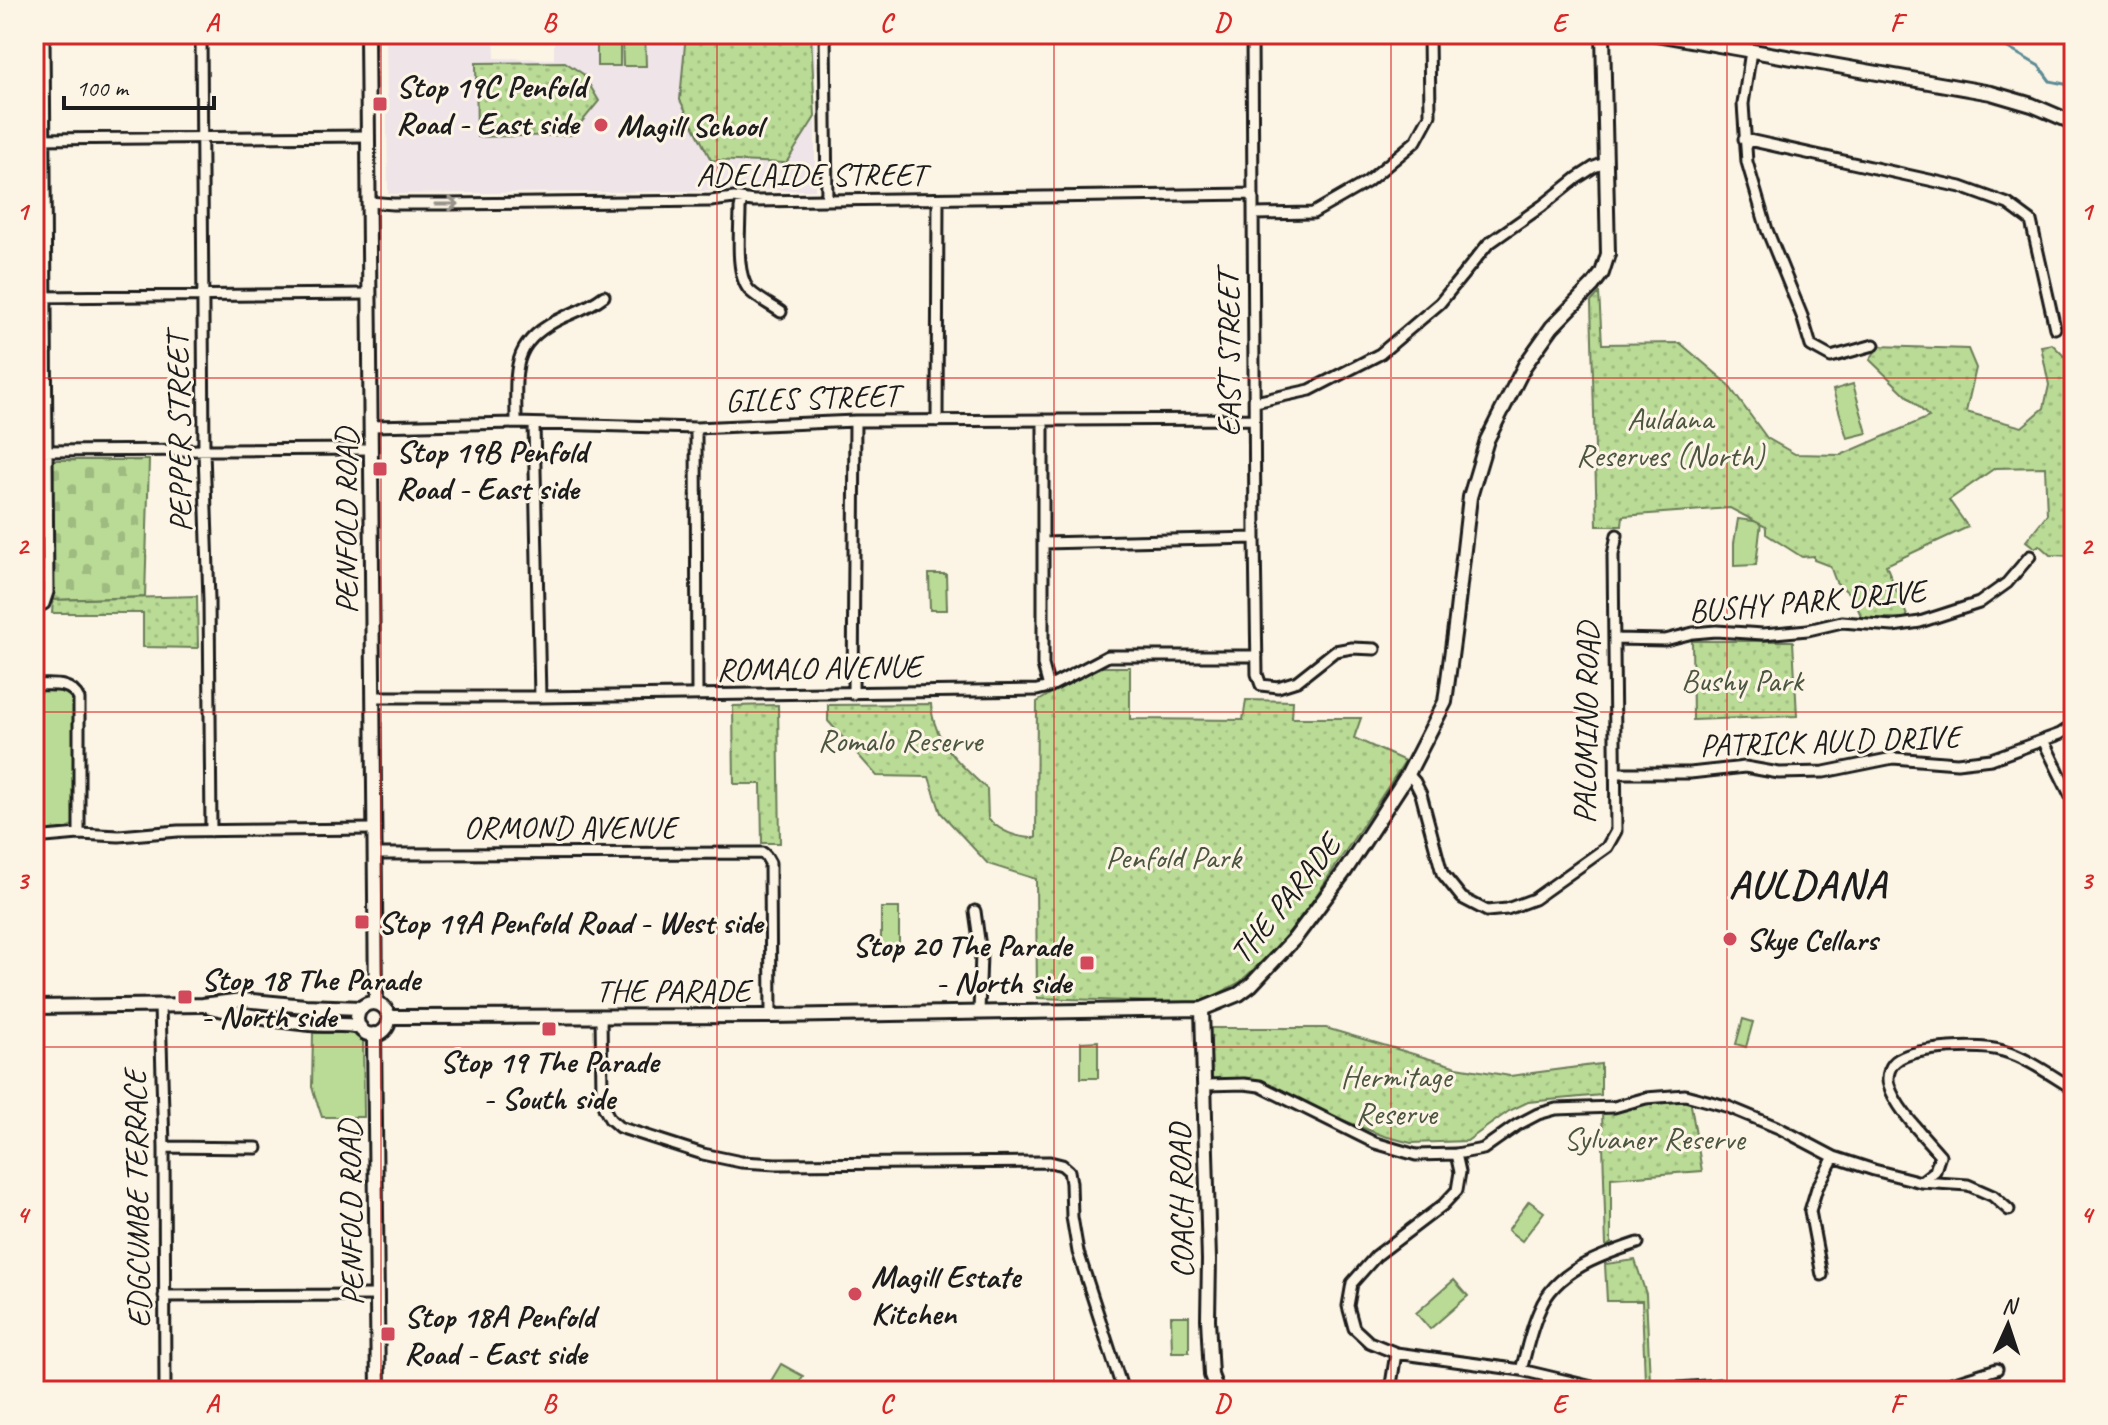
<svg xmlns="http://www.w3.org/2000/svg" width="2108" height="1425" font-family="Caveat,sans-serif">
<defs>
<pattern id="cemetery-stones" width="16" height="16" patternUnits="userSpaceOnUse" patternTransform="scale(2)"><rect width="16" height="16" fill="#b9db95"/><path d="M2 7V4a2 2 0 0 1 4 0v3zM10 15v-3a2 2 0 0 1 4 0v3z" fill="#9ebb80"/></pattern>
<pattern id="park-dots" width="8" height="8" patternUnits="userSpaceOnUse" patternTransform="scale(2)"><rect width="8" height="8" fill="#b9db95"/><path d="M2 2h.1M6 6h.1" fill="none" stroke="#9ebb80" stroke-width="1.8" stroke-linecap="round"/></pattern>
</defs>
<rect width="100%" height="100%" fill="#fcf5e5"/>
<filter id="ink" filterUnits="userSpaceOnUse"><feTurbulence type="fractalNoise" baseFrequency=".0125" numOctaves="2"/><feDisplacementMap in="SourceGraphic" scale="16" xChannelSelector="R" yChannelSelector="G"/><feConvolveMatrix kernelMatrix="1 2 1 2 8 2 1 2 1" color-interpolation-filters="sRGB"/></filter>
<g filter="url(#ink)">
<path fill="#efe4e8" d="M386,34H494L495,58L554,59V34H815V190L388,194Z"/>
<path fill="#b9db95" stroke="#6a7c58" stroke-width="2" d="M597,34H620V66H597Z
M622,34H645L646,66H623Z
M1853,384L1867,433L1847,438L1833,390Z
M1738,519L1761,522L1756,565L1734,566V543Z
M929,574H946L947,610H930Z
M34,689L65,690L71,693L74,700L75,823L64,832H34Z
M881,908H899V946H881Z
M1743,1019L1753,1022L1746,1047L1736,1044Z
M313,1033H356L363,1040L364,1117H322L312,1087Z
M1098,1041V1078H1081V1042Z
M1529,1201L1544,1212L1522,1241L1508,1230Z
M1454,1280L1468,1296L1430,1329L1416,1313Z
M1171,1316H1189V1352H1172Z
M781,1364L803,1376L793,1391H765Z"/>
<path fill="url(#cemetery-stones)" stroke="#6a7c58" stroke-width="2" d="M149,460L145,597L53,600L52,460Z"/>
<path fill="url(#park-dots)" stroke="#6a7c58" stroke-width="2" d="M694,34H811L815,117L786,163L711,160L680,100L685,44Z
M565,62L583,74L599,101L571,135L477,137L476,63Z
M1599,293L1602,344L1680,343L1726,382L1767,438L1795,454L1841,455L1929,417L1870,360L1878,346L1968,349L1976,368L1966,412L2022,427L2044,408L2049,385L2041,346L2052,344L2067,359L2074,382V556L2050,555L2039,545L2035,548L2026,541L2047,514L2045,467L1995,468L1949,500L1968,527L1886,565L1908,618H1862L1853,597L1836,582L1830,566L1814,560V556L1802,557L1766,534V527L1730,508L1623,516L1622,526H1597L1591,302Z
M197,596L198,648L143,647V613H52L53,600Z
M1692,641H1793L1797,716L1693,720Z
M1094,667H1130V719L1243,720L1246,700L1293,701L1292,718H1361L1354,738L1405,761L1304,914L1274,950L1240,982L1211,998L1192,1003L1037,998L1036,879L988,864L941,813L929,777L877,776L828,721V705L931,704C933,741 961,766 987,789L988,819C1002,832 1016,838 1036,838L1037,702Z
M778,705L780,843H762L761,784H734L733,706Z
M1210,1028H1326L1457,1067L1510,1076L1601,1064V1095L1528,1102L1509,1111L1467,1141L1411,1143L1384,1136L1309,1107L1258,1081L1212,1080Z
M1661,1098L1690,1099L1702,1171L1611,1178V1243L1606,1247L1602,1111Z
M1635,1260L1646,1294L1650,1381H1645L1642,1301H1607L1605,1264Z"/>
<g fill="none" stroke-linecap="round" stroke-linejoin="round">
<path stroke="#5c8a95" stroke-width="3" d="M1979,34L1987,36L2039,66L2050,81L2074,86"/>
<defs>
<path id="street" d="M201,34L204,451L209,600L211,831
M825,34L827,200
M1252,34L1255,538L1257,674L1261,685L1278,687L1297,681L1335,651L1352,648L1375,649
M1751,51L1743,104L1747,162L1767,230L1802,316L1811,346L1831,357L1874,345
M34,139L369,136
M1744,139L1961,187L2008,204L2031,221L2055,328
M742,200L740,209C740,231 735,274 749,290C758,299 771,305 781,312
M369,202L393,204H447L711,201L734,198L753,201L1253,194
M1254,214L1313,213L1367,182L1416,141L1430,115L1429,34
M34,297L369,294
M1255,402L1310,390L1380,354L1440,303L1488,244L1542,206L1577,178L1594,167L1605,163
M1043,420V665L1049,687
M937,421L938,199
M516,423C516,370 509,342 564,317C578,311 591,306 604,296
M534,424L540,697
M371,426L516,423L696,428L855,421L1254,419
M696,428L697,695
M34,451L371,449
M1043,543L1255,538
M34,607L44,604L48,592L44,34
M1615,639L1665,640L1693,633L1716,631L1763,634L1808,630L1842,622L1893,626L1920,622L1979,603L2007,583L2030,556
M34,685C51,685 71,681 79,699V834
M853,694L855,421
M373,697H540L1037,690L1049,687L1108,656H1257
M2043,740L2074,803
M1616,773H1690L1745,767L1779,773L1824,772L1893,758L1957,763L1991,759L2060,734L2074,725
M1408,774L1415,782L1421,794L1442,873L1462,898L1487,911L1507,909L1534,899L1607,847L1616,831L1613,555L1617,535
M34,838L79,834L119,836L178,831L374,829
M374,854L763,853L766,856L770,863L771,1016
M975,911L981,954L979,1012
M160,1006L164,1147L165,1391
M601,1016L602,1094L604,1108L610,1119L619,1127L703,1154L741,1162L776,1164L1050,1162L1062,1165L1069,1171L1071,1183L1072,1217L1078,1252L1123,1391
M1206,1085L1244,1084L1260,1086L1375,1143L1416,1155L1456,1154L1483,1149L1517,1125L1538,1114L1556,1109L1614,1107L1646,1098L1685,1095L1726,1106L1779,1128L1834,1157L1874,1170L1921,1182L1968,1185L1993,1196L2009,1210
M164,1147L257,1148
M1456,1154L1460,1172L1457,1190L1443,1205L1376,1256L1352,1283L1348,1306L1354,1328L1369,1342L1396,1353L1521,1370L1605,1390L1664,1389L1720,1385L1746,1391
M1921,1182L1935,1171L1940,1155C1924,1136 1896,1109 1889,1085C1886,1076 1890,1064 1899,1059C1919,1047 1981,1044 2003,1051C2028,1058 2052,1076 2074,1089
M1822,1275L1810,1211L1817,1188L1834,1157
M164,1296L378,1295
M1521,1370C1527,1349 1531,1328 1540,1309C1556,1270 1602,1255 1638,1243
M1390,1391L1396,1353
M1940,1391L1952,1383L1997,1369"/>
<path id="secondary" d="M367,34L376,1003
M1656,34L1991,93L2032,105L2074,123
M357 1019a16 16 0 1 1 32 0a16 16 0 1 1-32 0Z
M34,1007L203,1005L242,1000L305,1006L361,1008
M210,1007C243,1015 276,1021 310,1024C327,1026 343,1023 360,1027
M1202,1009L1209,1260L1208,1319L1211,1375L1217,1391
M389,1017L771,1016L1202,1009L1239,994L1251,985L1295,938L1345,871L1408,774L1445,702L1456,619L1470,497L1487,440L1525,365L1552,327L1593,285L1602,273L1608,254L1603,34
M374,1034L378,1391"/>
</defs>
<use href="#street" stroke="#1c1c1c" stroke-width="15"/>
<use href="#secondary" stroke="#1c1c1c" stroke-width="18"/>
<use href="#street" stroke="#fcf5e5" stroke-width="9"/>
<use href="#secondary" stroke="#fcf5e5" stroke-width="12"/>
</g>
<defs><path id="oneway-shaft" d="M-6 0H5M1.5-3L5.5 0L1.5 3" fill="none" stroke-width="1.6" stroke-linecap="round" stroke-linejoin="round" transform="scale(2)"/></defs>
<use stroke="#97938b" href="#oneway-shaft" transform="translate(447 204)"/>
</g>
<path fill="none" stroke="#d62828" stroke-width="2" stroke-opacity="0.55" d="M381,34V1391M717,34V1391M1054,34V1391M1391,34V1391M1727,34V1391M34,378H2074M34,712H2074M34,1047H2074"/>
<g fill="#d1495b" stroke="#fcf5e5" stroke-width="3">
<rect x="372" y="96" width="16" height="16" rx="4"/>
<circle cx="601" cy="125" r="8"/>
<rect x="372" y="461" width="16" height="16" rx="4"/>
<rect x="354" y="914" width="16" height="16" rx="4"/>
<circle cx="1730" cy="939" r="8"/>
<rect x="1079" y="955" width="16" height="16" rx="4"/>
<rect x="177" y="989" width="16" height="16" rx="4"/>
<rect x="541" y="1021" width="16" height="16" rx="4"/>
<circle cx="855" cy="1294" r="8"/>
<rect x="380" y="1326" width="16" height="16" rx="4"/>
</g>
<g text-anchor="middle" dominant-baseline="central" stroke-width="6" stroke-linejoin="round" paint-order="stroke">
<g font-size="32" font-weight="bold" fill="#1c1c1c" stroke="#fcf5e5" text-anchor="start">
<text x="396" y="86">Stop 19C Penfold<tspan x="396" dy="37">Road - East side</tspan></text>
<text x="617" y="125">Magill School</text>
<text x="396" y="451">Stop 19B Penfold<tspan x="396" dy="37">Road - East side</tspan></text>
<text x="378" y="922">Stop 19A Penfold Road - West side</text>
<text x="1746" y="939">Skye Cellars</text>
<text x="1071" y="945" text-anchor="end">Stop 20 The Parade<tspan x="1071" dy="37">- North side</tspan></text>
<text x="201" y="979">Stop 18 The Parade<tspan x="201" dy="37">- North side</tspan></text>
<text x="549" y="1061" text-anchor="middle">Stop 19 The Parade<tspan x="549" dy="37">- South side</tspan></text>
<text x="871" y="1276">Magill Estate<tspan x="871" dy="37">Kitchen</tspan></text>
<text x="404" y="1316">Stop 18A Penfold<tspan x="404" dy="37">Road - East side</tspan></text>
</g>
<g font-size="32" fill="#1c1c1c" stroke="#fcf5e5">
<text x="811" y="174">ADELAIDE STREET</text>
<text transform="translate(1228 354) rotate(-90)">EAST STREET</text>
<text transform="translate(812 398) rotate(-2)">GILES STREET</text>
<text transform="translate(179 433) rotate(-91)">PEPPER STREET</text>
<text transform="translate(346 521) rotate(-90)">PENFOLD ROAD</text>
<text transform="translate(1807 601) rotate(-5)">BUSHY PARK DRIVE</text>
<text transform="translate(819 668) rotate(-1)">ROMALO AVENUE</text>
<text transform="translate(1586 723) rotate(-89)">PALOMINO ROAD</text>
<text transform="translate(1830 741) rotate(-2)">PATRICK AULD DRIVE</text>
<text x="570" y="827">ORMOND AVENUE</text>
<text transform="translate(1285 899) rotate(-51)">THE PARADE</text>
<text x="673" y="990">THE PARADE</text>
<text transform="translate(137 1199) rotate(-91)">EDGCUMBE TERRACE</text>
<text transform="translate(1181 1201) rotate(-91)">COACH ROAD</text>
<text transform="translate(351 1213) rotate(-91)">PENFOLD ROAD</text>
</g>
<g font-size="32" fill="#4b5540" stroke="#fcf5e5">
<text x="1670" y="418">Auldana<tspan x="1670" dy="37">Reserves (North)</tspan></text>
<text x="1742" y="680">Bushy Park</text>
<text x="900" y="740">Romalo Reserve</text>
<text x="1173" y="857">Penfold Park</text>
<text x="1396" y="1076">Hermitage<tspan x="1396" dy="37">Reserve</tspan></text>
<text x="1654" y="1138">Sylvaner Reserve</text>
</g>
<g font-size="40" font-weight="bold" letter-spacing="2" fill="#1c1c1c" stroke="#fcf5e5">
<text x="1808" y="884">AULDANA</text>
</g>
</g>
<rect width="2108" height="1425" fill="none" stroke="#fcf5e5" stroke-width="88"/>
<g transform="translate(2008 1325) rotate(3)" stroke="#fcf5e5" stroke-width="6" paint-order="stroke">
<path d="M0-6L14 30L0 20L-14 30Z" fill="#1c1c1c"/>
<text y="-12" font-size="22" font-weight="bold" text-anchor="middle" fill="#1c1c1c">N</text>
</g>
<path d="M64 96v12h150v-12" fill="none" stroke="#1c1c1c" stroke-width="4"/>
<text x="76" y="96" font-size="24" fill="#1c1c1c" stroke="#fcf5e5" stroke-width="6" paint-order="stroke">100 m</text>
<rect x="44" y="44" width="2020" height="1337" fill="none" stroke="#d62828" stroke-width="3"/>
<g font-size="26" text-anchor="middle" font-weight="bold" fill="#d62828">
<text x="212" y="31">A</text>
<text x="549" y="31">B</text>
<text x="886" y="31">C</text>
<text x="1222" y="31">D</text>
<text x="1559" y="31">E</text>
<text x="1896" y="31">F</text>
<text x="22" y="220">1</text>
<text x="2086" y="220">1</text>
<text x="22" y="554">2</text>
<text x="2086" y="554">2</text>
<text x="22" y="889">3</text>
<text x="2086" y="889">3</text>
<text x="22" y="1223">4</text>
<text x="2086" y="1223">4</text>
<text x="212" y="1412">A</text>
<text x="549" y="1412">B</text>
<text x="886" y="1412">C</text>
<text x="1222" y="1412">D</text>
<text x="1559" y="1412">E</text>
<text x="1896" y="1412">F</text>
</g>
</svg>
